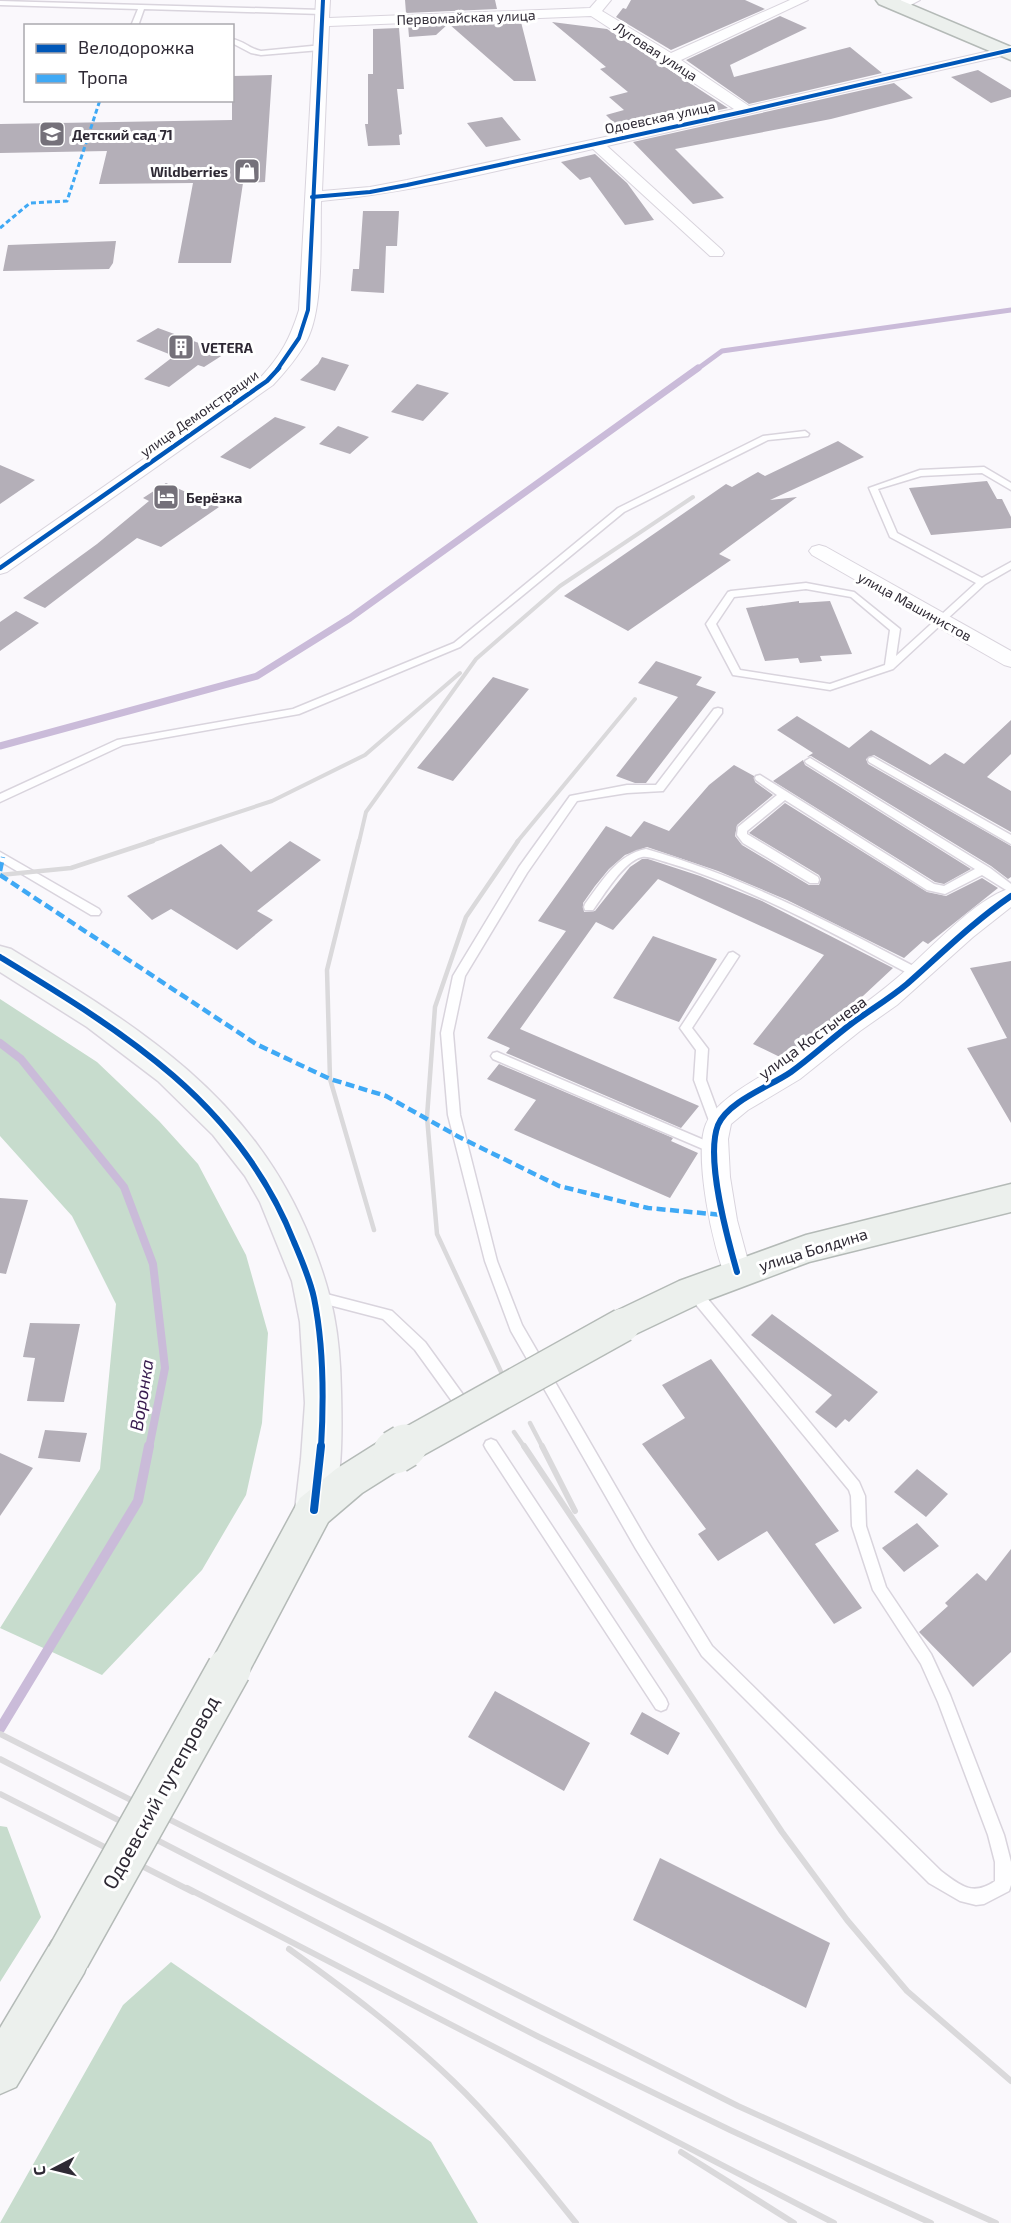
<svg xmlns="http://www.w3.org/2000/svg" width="1011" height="2223" font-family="'Exo 2',sans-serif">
<rect width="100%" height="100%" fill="#faf8fc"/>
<path fill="#c7dccd" d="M0,999L97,1062L159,1121L198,1164L246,1255L268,1333L262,1423L246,1495L202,1570L102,1675L0,1628L100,1469L116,1304L72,1216L0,1136Z
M0,1826L7,1827L41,1917L0,1982Z
M171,1962L431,2142L478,2223H0L123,2005Z"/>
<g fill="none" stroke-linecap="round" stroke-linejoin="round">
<path stroke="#cabbd9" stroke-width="5" d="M696,370L722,351L1011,310"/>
<path stroke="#cabbd9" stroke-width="7" d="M0,746L257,676L350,618L698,368"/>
<path stroke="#cabbd9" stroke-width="8" d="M0,1043L21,1059L124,1187L153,1264L165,1368L149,1448"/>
<path stroke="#cabbd9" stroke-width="10" d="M0,1729L138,1501L149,1446"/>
</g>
<path fill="#b4afb8" d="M405,0H495L497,9L406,13Z
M631,0H745L765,9L671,50L616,17L623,8L626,9Z
M780,16L807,28L730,65L734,77L850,47L882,73L749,104L686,60Z
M499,22H521L536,81H514L449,24Z
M552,22L607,29L728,108L622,131L606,115L624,110L609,97L628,92L600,69L606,67Z
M448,24L436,35L409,37L408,25Z
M399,28L404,89H397L402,134L399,135L400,145L368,146L365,124H368V74H373V29Z
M978,70L1011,90V97L991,103L951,77Z
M272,75L265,182L243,183L231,263H178L193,183L99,184L107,151L0,153V124L232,120V76Z
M894,83L913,98L831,119L675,149L724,198L693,204L633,142Z
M502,117L521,140L486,147L467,123Z
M595,154L627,183L654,220L625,225L590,177L580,180L561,162Z
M363,211H399L397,246H386L384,293L351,291L353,269H359Z
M116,241L113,263L109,269L3,271L8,245Z
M158,328L226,353L204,367L198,365L169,387L144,379L174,356L136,341Z
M322,357L349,365L335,391L300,380L318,364Z
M417,384L449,393L423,421L391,412Z
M275,417L306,427L250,469L220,457Z
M338,426L369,437L350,454L319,444Z
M838,441L864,457L770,500L797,497L719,554L731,560L628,631L564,596L726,484L732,487L758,472L765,476Z
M0,465L35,480L0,504Z
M987,481L997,499H1002L1011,517V528L931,535L909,488Z
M166,483L219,507L161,547L137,538L45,608L23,598L97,544L149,501L143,498Z
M799,601V603L830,601L852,654L820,656L822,661L800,663L798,658L765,661L746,608Z
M16,611L39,623L0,651V622Z
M656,661L702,677L696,685L716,692L646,783H635L616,776L678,697L638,683Z
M493,677L529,689L453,781L417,768Z
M797,716L849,748L871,730L930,765L945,753L964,764L1011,720V754L987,777L1011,791V832L874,755L866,759L868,764L1011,846V877L1008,879L991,866L811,756L807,757L813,753L777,730Z
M803,760L805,765L971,869L944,884L935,882L773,781Z
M734,765L754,776L755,782L773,795L737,825L735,836L742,845L809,885H819L821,879L819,875L749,833L785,803L927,892L946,896L982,878L998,888L928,944L923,941L904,958L787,900L718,871L647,847L625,855L609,869L595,886L583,903L584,912L595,911L630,867L642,859H648L700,876L762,901L893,968L833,1024L784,1059L753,1044L824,955L658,879L613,930L596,922L520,1029L699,1106L681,1128L506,1053L510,1048L487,1038L566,931L538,921L606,826L631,837L644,821L669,831L709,785Z
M290,841L321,860L257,911L273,920L237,950L171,909L152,920L127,896L221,844L251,872Z
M653,936L717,959L679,1022L613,998Z
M1011,961V1123L967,1048L1007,1038L970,968Z
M499,1064L673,1138L671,1141L698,1153L670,1198L514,1130L536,1100L487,1079Z
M0,1198L28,1200L6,1274L0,1273Z
M772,1314L878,1392L849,1422L845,1419L836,1428L815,1412L832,1395L751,1335Z
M30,1323L80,1324L64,1402L27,1401L35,1358L23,1357Z
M711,1359L839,1531L815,1544L862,1608L834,1624L767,1531L718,1561L698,1534L706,1529L642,1444L685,1418L662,1385Z
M45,1430L87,1433L80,1462L38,1458Z
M0,1453L33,1468L0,1516Z
M917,1469L948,1494L926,1517L894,1492Z
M917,1523L939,1546L904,1572L882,1548Z
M1011,1549V1652L973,1687L919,1632L948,1606L945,1603L977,1573L986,1581Z
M495,1691L590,1743L564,1791L468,1737Z
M642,1712L680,1733L668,1755L630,1734Z
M660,1858L830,1943L806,2008L633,1920Z"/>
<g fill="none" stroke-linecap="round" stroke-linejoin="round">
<defs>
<path id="lane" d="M0,1L322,10L325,12L322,14L144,9L138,26H131L138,9L0,5Z
M232,39C244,41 250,49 261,51L312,46H320L323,48L320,50L261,55L251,53L232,43Z
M805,431L809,434L808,436L768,440L624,512L460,647L299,714L123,745L0,802V794L117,740L293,709L454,643L618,508L763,436Z
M984,467L1011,483V490L982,473L921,476L878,489L897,533L982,578L1011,562V569L985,584L893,669L830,690L733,675L706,624L728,592L731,591L806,583L854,592L900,629L896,656L976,583L890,537L869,488L920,470ZM806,589L851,597L890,630L885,665L830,684L740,670L716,624L734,597Z
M718,708L722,709V713L663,791L627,793L577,801L527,873L465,976L453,1033L460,1115L497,1261L522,1325L646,1539L712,1646L941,1871C960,1885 972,1897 995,1881V1862L988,1835L938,1702L921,1664L873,1590L852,1526L851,1496L849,1490L688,1295L687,1291L688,1287L693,1286L698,1287L859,1482L865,1496L866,1526L886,1587L931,1654L950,1695L1004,1835L1011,1862V1885L1009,1891L984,1904L976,1905L960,1901L929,1883L702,1656L636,1549L511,1331L485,1261L448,1115L441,1033L453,976L519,867L570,796L627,785H656L714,709Z
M873,757L1011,835V844L869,762L868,760L869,758Z
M810,758L990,868L1011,884V893L982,875L945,894L927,890L785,800L747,831V834L818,877L819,880L818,883H810L743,843L737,835L738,827L777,795L756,780L755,778L756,776L760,775L934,884L944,886L975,869L806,763L805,761Z
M646,849C743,877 832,923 921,970L923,973L917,977L913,976C834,934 755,889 669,863C661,861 650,856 642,857C624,861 604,895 593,910H585L584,907L585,904C601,883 617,854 646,849Z
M0,852L99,909L101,912L99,915H91L0,861Z
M733,952L739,956L692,1028L708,1049L706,1080L723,1126L721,1129H713L711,1126L694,1080L696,1050L680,1028L729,953Z
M497,1052L718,1146L720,1149L718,1152H710L493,1059L491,1056L493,1053Z
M315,1291L392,1311L425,1342L464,1396L466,1400L464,1404L459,1406L454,1404L415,1350L383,1319L310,1300L309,1296L310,1292Z
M491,1439L496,1441L666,1699L668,1704L666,1709L661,1711L656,1709L486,1449L484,1445L486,1441Z"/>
<path id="street" d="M316,0H330L329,18L590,8L597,0H611L602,11L671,53L790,0H808L681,60L749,106L1011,46V54L607,146L722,250L724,253L722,256H710L593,149C503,169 413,193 321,201C320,239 324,307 307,340C298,357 286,371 273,385L7,572L0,574V559L261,377C281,355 290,339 299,310ZM591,16L734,109L407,180L370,187L322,191L329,26Z
M901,0H920L903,9H893L891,6Z
M819,545L826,547L1011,651V667L1004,665L812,555L809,551L812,547Z
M1011,888V907L973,937L897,1005L860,1031L800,1079L748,1110L731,1124L728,1139L730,1177L737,1220L751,1272L747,1280L737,1283L727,1280C713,1250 693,1154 706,1124C718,1094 776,1071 802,1050C833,1025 867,1004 897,978C927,953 975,898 1011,888Z"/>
<path id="secondary" d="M0,946L11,949C139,1027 253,1096 311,1241C333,1296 340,1333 341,1392C342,1430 343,1488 328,1522L314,1527L300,1522L295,1510L301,1459L305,1403L300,1322L292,1281L260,1202L245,1176L213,1135L158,1081L87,1027L0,972Z"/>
<path id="primary" d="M876,0H900L1011,47V60L879,4Z
M1011,1184V1212L809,1262L705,1301L623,1340L610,1336L605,1325L610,1314L679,1281L806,1235Z
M395,1435L408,1440L414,1452L408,1464L362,1493L328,1522L243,1683L229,1688L215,1683L209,1669L215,1655L300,1498L336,1469L382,1440Z
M68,1935L84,1941L90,1957L84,1973L16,2087L0,2094V2028L52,1941Z"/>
</defs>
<use href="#lane" stroke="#d9d4dd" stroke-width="3"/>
<use href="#street" stroke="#d9d4dd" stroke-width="2"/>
<use href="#secondary" stroke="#d9d4dd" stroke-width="3"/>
<use href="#primary" stroke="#b4bab7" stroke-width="3"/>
<use href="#lane" fill="#fefeff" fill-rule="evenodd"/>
<use href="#street" fill="#fefeff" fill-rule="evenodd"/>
<use href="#secondary" fill="#f5f7f6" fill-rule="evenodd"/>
<use href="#primary" fill="#ecf0ed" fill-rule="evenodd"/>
<path stroke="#dad9db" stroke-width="4" d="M148,842L272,801L365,755L460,673
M359,842L366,812L476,659L560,586L693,497
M517,842L635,699"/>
<path stroke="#dad9db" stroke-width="4.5" d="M359,841L327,970L330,1079L374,1230
M0,875L71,868L153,841
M503,1376L437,1234L427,1117L435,1007L466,917L518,841
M530,1423L543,1448
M514,1432L525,1448"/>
<path stroke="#dad9db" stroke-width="6" d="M524,1446L782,1832L847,1920L907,1991L1011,2081
M542,1446L575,1511
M0,1734L738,2106L996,2223
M0,1759L539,2037L730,2130L931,2223
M0,1794L193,1892
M187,1888L834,2223
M289,1949C346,1990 402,2032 453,2081C498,2124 537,2175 576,2223
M681,2152L794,2223"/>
<defs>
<path id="primary-bridge-far1" d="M402,1448L623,1325"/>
<path id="primary-bridge" d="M395,1452L405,1446
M68,1957L229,1669"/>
</defs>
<use href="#primary-bridge-far1" stroke="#b4bab7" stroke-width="36" stroke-linecap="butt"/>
<use href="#primary-bridge" stroke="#b4bab7" stroke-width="46" stroke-linecap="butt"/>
<use href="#primary-bridge-far1" stroke="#ecf0ed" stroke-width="33"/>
<use href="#primary-bridge" stroke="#ecf0ed" stroke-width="43"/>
<path stroke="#3fa9f5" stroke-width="3" stroke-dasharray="5 3" stroke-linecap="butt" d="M0,228L30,203L67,201L100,100"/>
<path stroke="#3fa9f5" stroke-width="4.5" stroke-dasharray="9 4.5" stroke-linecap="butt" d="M0,871L3,857
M0,875L256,1044L330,1079L386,1096L459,1137L559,1186L648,1208L723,1215"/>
<defs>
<path id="cycleway-far3" d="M312,197L370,192L407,185L747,111L1011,50
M277,370L299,338L308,310L323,0"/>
<path id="cycleway-far2" d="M0,568L267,381L279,368"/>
<path id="cycleway-far1" d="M0,957C123,1032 239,1102 294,1242C302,1261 310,1279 314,1298C324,1347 324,1398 321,1448
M737,1272C727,1237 705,1158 718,1125C728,1101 771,1086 791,1072C812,1057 831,1039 851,1024C870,1010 889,999 907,984C941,954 973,922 1011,896"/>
<path id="cycleway" d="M314,1510L321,1446"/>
</defs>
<use href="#cycleway-far3" stroke="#fff" stroke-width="6"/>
<use href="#cycleway-far2" stroke="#fff" stroke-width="8"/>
<use href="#cycleway-far1" stroke="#fff" stroke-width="10"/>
<use href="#cycleway" stroke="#fff" stroke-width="11"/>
<use href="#cycleway-far3" stroke="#0057b8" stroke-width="4"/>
<use href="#cycleway-far2" stroke="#0057b8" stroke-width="4.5"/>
<use href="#cycleway-far1" stroke="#0057b8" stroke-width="6"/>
<use href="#cycleway" stroke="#0057b8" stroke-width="8"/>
</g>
<defs>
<symbol id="school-square" viewBox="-11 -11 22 22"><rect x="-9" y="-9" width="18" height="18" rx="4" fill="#75717a" stroke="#fff"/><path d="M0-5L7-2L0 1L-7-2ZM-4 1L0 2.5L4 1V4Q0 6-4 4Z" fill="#fff"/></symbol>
<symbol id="shop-square" viewBox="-11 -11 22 22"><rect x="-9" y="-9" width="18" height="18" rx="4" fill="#75717a" stroke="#fff"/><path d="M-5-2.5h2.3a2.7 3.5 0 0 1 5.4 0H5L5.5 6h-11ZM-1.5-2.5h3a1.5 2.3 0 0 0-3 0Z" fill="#fff"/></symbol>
<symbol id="building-square" viewBox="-11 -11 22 22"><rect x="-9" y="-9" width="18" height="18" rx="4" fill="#75717a" stroke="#fff"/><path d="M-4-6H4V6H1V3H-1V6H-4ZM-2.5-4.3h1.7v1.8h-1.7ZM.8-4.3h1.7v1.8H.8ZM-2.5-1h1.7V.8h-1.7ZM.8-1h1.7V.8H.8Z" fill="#fff"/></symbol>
<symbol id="hotel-square" viewBox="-11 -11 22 22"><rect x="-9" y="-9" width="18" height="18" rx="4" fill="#75717a" stroke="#fff"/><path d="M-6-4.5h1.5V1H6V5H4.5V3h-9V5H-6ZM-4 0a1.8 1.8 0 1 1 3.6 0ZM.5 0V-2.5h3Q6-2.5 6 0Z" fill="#fff"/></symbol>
</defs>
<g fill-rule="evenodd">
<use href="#school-square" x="37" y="119" width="30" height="30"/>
<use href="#shop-square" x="232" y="156" width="30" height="30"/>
<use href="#building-square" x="166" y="332" width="30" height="30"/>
<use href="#hotel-square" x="151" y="482" width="30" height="30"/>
</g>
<g text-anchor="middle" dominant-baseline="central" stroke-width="6" stroke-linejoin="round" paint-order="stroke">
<g font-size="14" fill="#2e2934" stroke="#fff">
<text transform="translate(466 17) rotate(-2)">Первомайская улица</text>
<text transform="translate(656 51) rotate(33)">Луговая улица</text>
<text transform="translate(660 117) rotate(-12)">Одоевская улица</text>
<text transform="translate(199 413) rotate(-35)">улица Демонстрации</text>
<text transform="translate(915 606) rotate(29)">улица Машинистов</text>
</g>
<g font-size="14" font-weight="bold" fill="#2e2934" stroke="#fff" text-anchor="start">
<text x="72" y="134">Детский сад 71</text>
<text x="228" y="171" text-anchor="end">Wildberries</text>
<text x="201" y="347">VETERA</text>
<text x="186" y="497">Берёзка</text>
</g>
<g font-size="16" fill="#2e2934" stroke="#fff">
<text transform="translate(812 1037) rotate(-36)">улица Костычева</text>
<text transform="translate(813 1249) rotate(-17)">улица Болдина</text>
</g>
<g font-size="18" font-style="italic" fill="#391d50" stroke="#fff">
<text transform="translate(141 1395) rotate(-81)">Воронка</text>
</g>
<g font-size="20" fill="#2e2934" stroke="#fff">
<text transform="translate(160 1792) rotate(-61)">Одоевский путепровод</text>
</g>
</g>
<rect x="24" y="24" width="210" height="78" fill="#ffffff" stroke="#aba9ae" stroke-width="1.5"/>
<rect x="36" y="44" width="30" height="9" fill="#0057b8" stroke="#aba9ae" stroke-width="1.5"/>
<text x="78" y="54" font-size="18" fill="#2e2934">Велодорожка</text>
<rect x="36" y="74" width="30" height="9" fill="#3fa9f5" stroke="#aba9ae" stroke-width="1.5"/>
<text x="78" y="84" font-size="18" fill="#2e2934">Тропа</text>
<g transform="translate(54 2169) rotate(263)" stroke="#ffffff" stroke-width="4.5" paint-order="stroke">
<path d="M0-4.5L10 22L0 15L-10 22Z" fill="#2e2934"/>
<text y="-9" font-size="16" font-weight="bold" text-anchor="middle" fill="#2e2934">С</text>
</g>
</svg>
